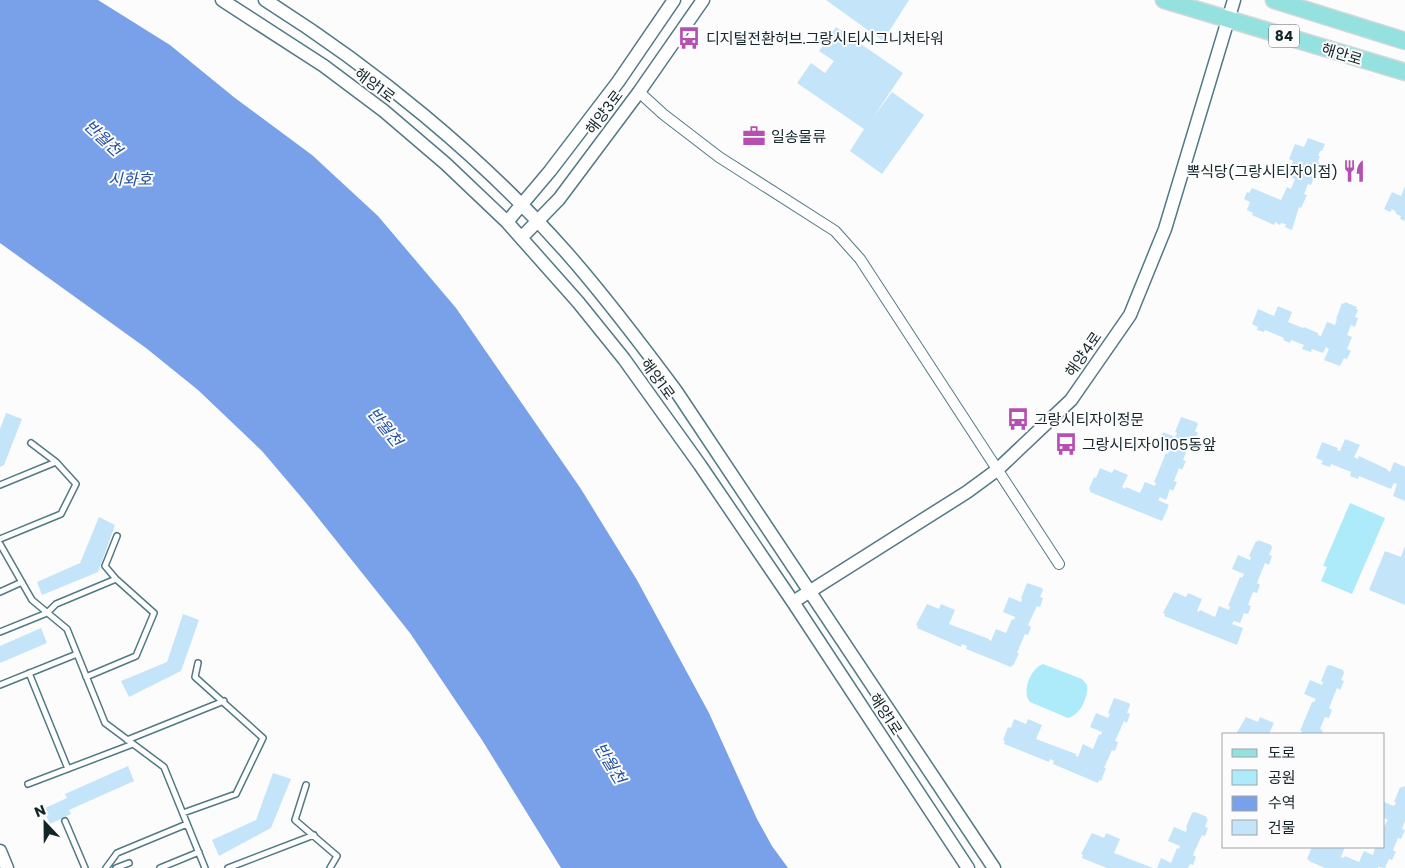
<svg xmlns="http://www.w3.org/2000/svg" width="1405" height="868" font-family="Poppins,'Noto Sans KR',sans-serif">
<rect width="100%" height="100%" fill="#fcfcfc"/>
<path fill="#adeafa" d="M1350,503L1385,518L1352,594L1321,581L1327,567L1323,566Z
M1043,664L1082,679L1087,685C1089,696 1080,716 1068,718L1030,702C1021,692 1031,668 1043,664Z"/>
<path fill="#79a1e9" d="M0,0H98L170,45L235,98L312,155L378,216L456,308L581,489L637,580L709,713L757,819L772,846L788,868H561L482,740L410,633L307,504L262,451L198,390L146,348L0,243Z"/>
<path fill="#c4e4fa" d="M826,0H909L883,41Z
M836,27L903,73L874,116L892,92L924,115L882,174L850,151L864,129L797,83L811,63L825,73L834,61L819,51Z
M1308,138L1325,144L1322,151H1320L1318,156H1320L1318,162L1320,163L1311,185L1308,184L1304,194L1307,195L1301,208L1299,207L1292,230L1285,227L1286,224L1281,223L1280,225L1275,222L1274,225L1252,215L1253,213L1247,210L1250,202L1244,199L1247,192L1249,193L1252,188L1281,200L1287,187L1291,189L1295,179L1287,176L1293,161L1289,159L1295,144L1304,147Z
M1405,186V221L1400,219L1401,216L1396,214V212L1392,209L1390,212L1384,209L1392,192L1401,196Z
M1345,302L1357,307L1356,309L1358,310L1355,317L1358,318L1355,327L1351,325L1347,335L1352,337L1347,349L1351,351L1347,359L1344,358L1340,366L1324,360L1329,349L1326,347L1323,353L1312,349L1311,352L1302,349L1304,345L1291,340L1290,343L1283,340L1284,338L1265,330L1264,332L1257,330L1258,327L1252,324L1258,309L1274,316L1278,306L1292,312L1288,322L1303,328L1304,327L1318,333V335L1321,336L1327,322L1335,325L1337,319H1336L1342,303L1344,304Z
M6,413L22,419L4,465L0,467V429Z
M1181,417L1196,422L1198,424L1195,431L1198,433L1194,441L1191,440L1183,460L1186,461L1182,470L1179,468L1174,481L1177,482L1173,491L1170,489L1166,500L1160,497L1158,500L1169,505L1162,521L1090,492V490L1089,489L1094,477L1096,478L1100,468L1112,473L1114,469L1128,475L1122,487L1125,489L1126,487L1140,493L1145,482L1155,486L1156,483L1154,482L1166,453L1168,454L1169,451L1158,446L1163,432L1175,437L1177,433L1175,432Z
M1345,439L1360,445L1354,457L1358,459L1359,456L1387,469V470L1390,472L1394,462L1405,467V501L1393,496L1397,484L1394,483L1391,489L1359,476L1358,479L1350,476L1351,472L1331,464L1330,467L1321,464L1323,461L1316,458L1322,442L1338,448L1337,450L1340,451Z
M99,517L115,525L98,572L42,595L37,582L80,563Z
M1258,540L1271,545L1272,548L1269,555L1272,556L1269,565L1265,563L1257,583L1260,585L1257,593L1253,592L1248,605L1251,606L1248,614L1244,613L1240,623L1234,621L1232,624L1243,628L1237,645L1164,616L1165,614L1163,613L1174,592L1186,597L1188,593L1202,599L1197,611L1199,612L1200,610L1215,617L1219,606L1229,610L1230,606H1228L1240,577L1242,578L1244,574L1232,569L1238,555L1250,560L1251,557L1249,556L1256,541L1258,542Z
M1405,546V605L1369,590L1385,551L1401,557Z
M1027,583L1042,588L1043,590L1040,597L1043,598L1040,607L1037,606L1028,625L1031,627L1028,635L1025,634L1017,653H1019L1013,666L1012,665L1011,667L966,649L967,646L962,644L961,647L917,628L918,626L916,625L927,604L939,609L941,604L955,610L949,624L989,639V640L991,641L996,629L1006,633L1012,619L1014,620L1015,617L1003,612L1009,597L1021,602L1022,599L1021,598Z
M183,614L199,620L181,671L129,697L121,681L167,662Z
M41,628L47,643L0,663V646Z
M1330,665L1343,670L1344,673L1341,680L1344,681L1340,690L1337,688L1329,708L1332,710L1329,718L1325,717L1320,729L1323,731L1322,734H1301L1302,731H1300L1312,702H1314L1316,699L1304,694L1310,680L1322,685L1323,682L1321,681L1327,666Z
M1114,698L1129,703L1130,705L1127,713L1130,714L1127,723L1124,721L1115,741L1118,742L1115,751L1112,750L1104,768H1106L1101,781L1099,780L1098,783L1053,764L1054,761L1050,759L1049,762L1004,744L1005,741L1003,740L1008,727L1011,728L1014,719L1026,724L1028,719L1042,725L1036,739L1076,754V756L1078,757L1083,744L1093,749L1099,734L1101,735L1102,732L1090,727L1096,713L1108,718L1110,714L1108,713Z
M1246,717L1258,722L1260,717L1274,723L1269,734H1236Z
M128,766L134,781L69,810L71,814L50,824L43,809L67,798L65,794Z
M273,773L291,779L271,828L219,856L212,840L256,820Z
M1403,786L1405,787V821L1402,829L1405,830L1401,839L1398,838L1393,850L1396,852L1392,860L1389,859L1385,868L1378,867V868H1325L1309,861V860L1307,859L1312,847H1345L1341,857L1344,858L1345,856L1359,862L1364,851L1373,855L1375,847H1384V826L1388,820L1384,818V802L1394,806L1396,802H1394L1400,787L1402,788Z
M1195,812L1207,817L1206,819H1208L1205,827L1208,828L1205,836L1202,835L1193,855L1196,857L1193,865L1190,864L1188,868H1157L1161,858L1171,863L1177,848L1179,849L1180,846L1168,841L1174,827L1186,832L1187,828L1186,827L1192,813Z
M1092,833L1104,838L1106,833L1120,839L1114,853L1153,868H1107L1082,858L1083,855L1081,854Z"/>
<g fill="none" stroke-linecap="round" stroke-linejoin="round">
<defs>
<path id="service" d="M0,485L56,462
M0,539L61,514L76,484L56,462L31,443
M0,544L32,600L67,629L105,723L164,767L205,868
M0,592L22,582
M0,632L47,613L56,604L116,579
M29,673L68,769
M86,677L136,656L154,613L116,579L105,566L117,536
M0,685L77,654
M127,740L224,701
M28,784L133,744
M306,785L295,820L337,856L330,868
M183,813L236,794L263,738L195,677L198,663
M65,821L85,868
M106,868L117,853L187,824
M116,868L129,863
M160,868L199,852
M228,868L314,835"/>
<path id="minor" d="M639,92L663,114L719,157L835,231L860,259L1059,564"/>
<path id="tertiary" d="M222,0L324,66L384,111L446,164L507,222L578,302L624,359L700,465L793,602L968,868
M265,0C373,68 481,156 566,252C605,296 641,344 676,391L994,868
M507,222L550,171L618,82L674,0
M522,237L559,199L639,92L703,0
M793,602L967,492L997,470L1071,400L1130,315L1165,229L1234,0
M0,851L7,868"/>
<path id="primary" d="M1164,0L1405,72
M1274,0L1405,41"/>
</defs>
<use href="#service" stroke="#527984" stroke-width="8"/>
<use href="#minor" stroke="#527984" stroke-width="12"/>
<use href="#tertiary" stroke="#527984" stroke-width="15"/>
<use href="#primary" stroke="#d5d8d8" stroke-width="19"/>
<use href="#service" stroke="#fff" stroke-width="5"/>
<use href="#minor" stroke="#fff" stroke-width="10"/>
<use href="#tertiary" stroke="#fff" stroke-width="12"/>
<use href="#primary" stroke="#94e1e0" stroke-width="16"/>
</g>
<defs>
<symbol id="bus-bare" viewBox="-9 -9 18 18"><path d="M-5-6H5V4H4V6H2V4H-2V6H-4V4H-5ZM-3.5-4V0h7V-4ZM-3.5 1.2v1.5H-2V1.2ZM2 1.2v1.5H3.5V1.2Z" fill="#b64fb2" stroke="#fcfcfc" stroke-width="2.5" paint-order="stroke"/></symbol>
<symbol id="office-bare" viewBox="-9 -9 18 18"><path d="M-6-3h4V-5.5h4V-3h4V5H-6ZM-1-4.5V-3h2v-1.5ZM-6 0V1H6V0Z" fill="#b64fb2" stroke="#fcfcfc" stroke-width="2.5" paint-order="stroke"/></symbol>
<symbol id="restaurant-bare" viewBox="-9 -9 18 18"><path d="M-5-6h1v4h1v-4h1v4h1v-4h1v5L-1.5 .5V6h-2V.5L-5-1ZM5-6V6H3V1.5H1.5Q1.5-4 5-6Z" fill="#b64fb2" stroke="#fcfcfc" stroke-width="2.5" paint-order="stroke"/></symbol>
</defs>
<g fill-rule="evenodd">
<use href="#bus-bare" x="673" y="22" width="32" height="32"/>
<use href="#office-bare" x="738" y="120" width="32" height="32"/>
<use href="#restaurant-bare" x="1338" y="155" width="32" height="32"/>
<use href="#bus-bare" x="1002" y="403" width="32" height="32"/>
<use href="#bus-bare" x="1050" y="428" width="32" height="32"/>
</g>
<g text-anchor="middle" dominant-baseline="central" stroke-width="4" stroke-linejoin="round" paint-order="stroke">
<rect fill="#fcfcfc" stroke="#5a6668" stroke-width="1" x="1269" y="24.5" width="30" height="23" rx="4"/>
<g font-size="14" font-weight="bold" fill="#142529">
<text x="1284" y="36">84</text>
</g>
<g font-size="15" fill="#142529" stroke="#fcfcfc" text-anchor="start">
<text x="706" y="38">디지털전환허브.그랑시티시그니처타워</text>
<text x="771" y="136">일송물류</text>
<text x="1338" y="171" text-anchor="end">뽁식당(그랑시티자이점)</text>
<text x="1034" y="419">그랑시티자이정문</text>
<text x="1082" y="444">그랑시티자이105동앞</text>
</g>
<g font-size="15" fill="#142529" stroke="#fcfcfc">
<text transform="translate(1342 54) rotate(17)">해안로</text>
<text transform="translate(375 85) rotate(37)">해양1로</text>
<text transform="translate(604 112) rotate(-53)">해양3로</text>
<text transform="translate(1083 354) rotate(-55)">해양4로</text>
<text transform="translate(658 379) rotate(54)">해양1로</text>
<text transform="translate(886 714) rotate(57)">해양1로</text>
</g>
<g font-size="16" font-style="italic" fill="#214ea1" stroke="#fcfcfc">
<text transform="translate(103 138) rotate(43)">반월천</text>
<text x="130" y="179">시화호</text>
<text transform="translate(385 427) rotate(51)">반월천</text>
<text transform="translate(610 763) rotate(59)">반월천</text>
</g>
</g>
<rect x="1222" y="733" width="162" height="115" fill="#fcfcfc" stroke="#9fa6a8"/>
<rect x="1232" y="749" width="25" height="8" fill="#94e1e0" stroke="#9fa6a8"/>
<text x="1268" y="758" font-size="15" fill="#142529">도로</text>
<rect x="1232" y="770" width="25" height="15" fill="#adeafa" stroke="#9fa6a8"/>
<text x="1268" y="783" font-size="15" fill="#142529">공원</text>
<rect x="1232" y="796" width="25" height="15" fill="#79a1e9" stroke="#9fa6a8"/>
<text x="1268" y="808" font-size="15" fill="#142529">수역</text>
<rect x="1232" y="820" width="25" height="15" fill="#c4e4fa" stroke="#9fa6a8"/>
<text x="1268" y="833" font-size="15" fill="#142529">건물</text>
<g transform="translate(45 823) rotate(338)" stroke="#fcfcfc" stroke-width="4" paint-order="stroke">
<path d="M0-4L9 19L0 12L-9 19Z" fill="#142529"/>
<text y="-8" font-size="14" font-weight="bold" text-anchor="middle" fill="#142529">N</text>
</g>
</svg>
